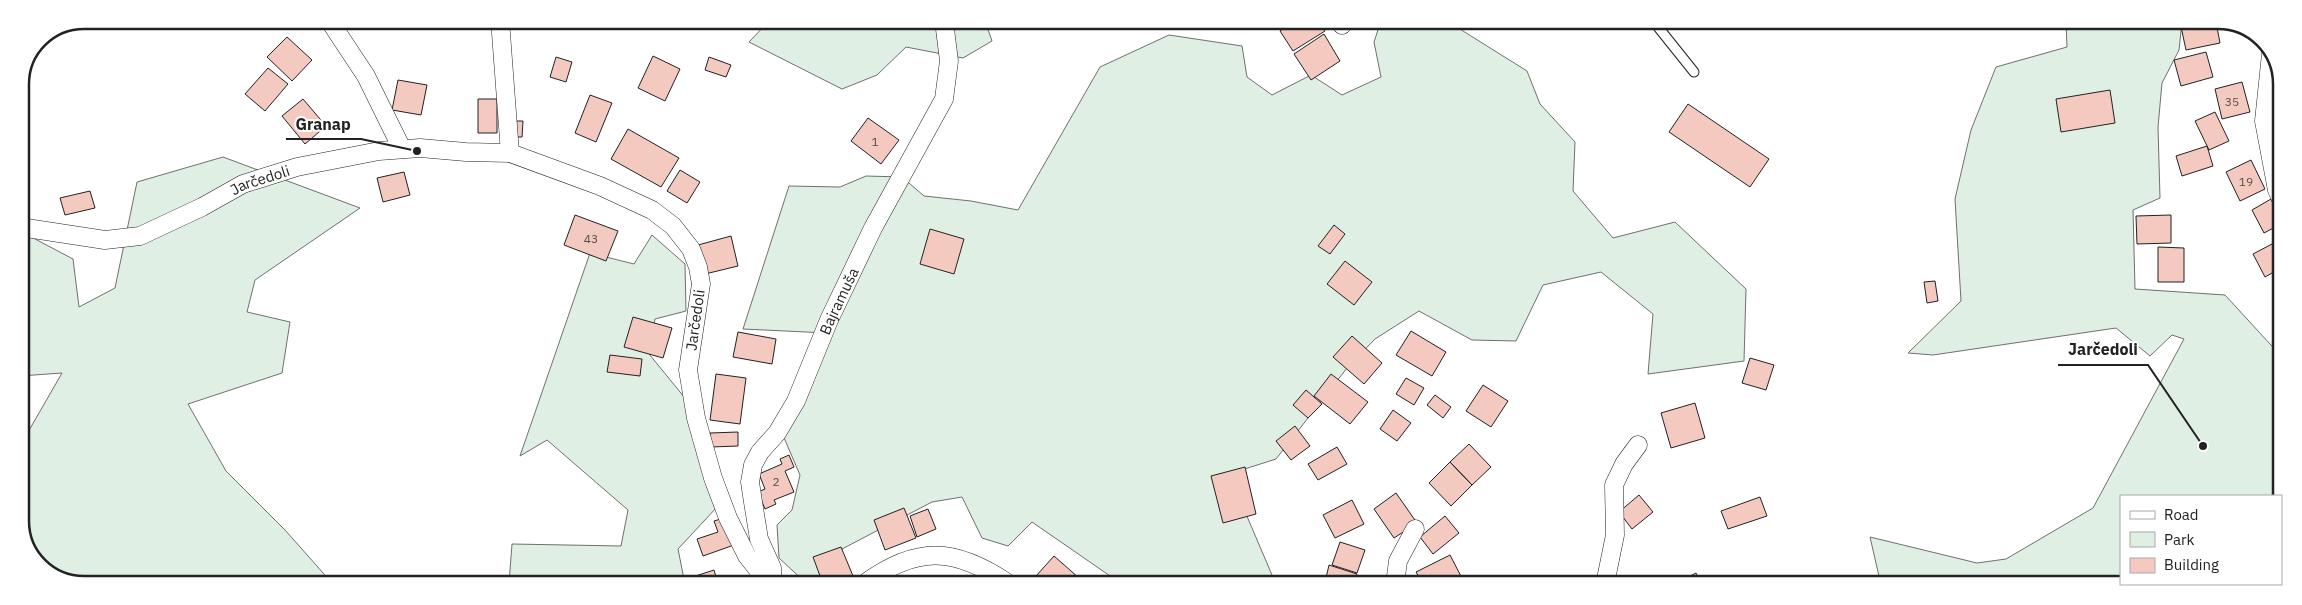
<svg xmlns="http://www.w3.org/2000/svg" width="2302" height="605" font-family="'IBM Plex Sans',sans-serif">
<rect width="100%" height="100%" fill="#fff"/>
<path fill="#e0efe3" stroke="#6f6f6f" d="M769,21H985L992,41L963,58L906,47L877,75L842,89L749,42Z
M1381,21H1447L1527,71L1540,104L1575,142L1573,191L1613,238L1675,222L1746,289L1744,361L1648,374L1653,314L1601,272L1543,285L1516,341L1472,340L1419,311L1375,339L1347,368L1276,459L1229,474L1272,575L1258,584H1112L1113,578L1032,522L1008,546L982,538L962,497L932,502L842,549L824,584H807L779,558L777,525L792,510L800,475L776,419L827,333L743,329L789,186L840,187L866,176L902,177L924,196L971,201L1018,210L1100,67L1169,35L1242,46L1247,77L1272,95L1311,75L1342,95L1381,77L1374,42Z
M2066,22H2182L2179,50L2162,83L2158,127L2160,198L2133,210L2135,289L2225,295L2281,356L2280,496H2121V584H2222L2219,585H1881L1870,537L1977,563L2006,559L2093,508L2184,339L2172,335L2150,356L2116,328L1933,355L1908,353L1961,301L1955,199L1971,130L1996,67L2067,47Z
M223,157L360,208L255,280L247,312L290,322L282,373L188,404L226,471L285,530L332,583H67L36,563L20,526V446L62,373L20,376V231L73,259L79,307L115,288L137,182Z
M652,235L685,264L686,311L655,319L649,354L685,398L717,507L678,549L685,584L509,583L512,544L621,546L628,510L547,440L520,456L590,253L634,264Z"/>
<path fill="#f3c9c0" stroke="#222" d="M542,20H557L556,24Z
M560,20H571L570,27L559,24Z
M1296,21H1319L1325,31L1293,51L1280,31Z
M2180,22H2216L2220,43L2186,50Z
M1324,34L1340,61L1311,80L1294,54Z
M287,37L312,60L292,81L267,57Z
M2206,52L2213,77L2181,86L2174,60Z
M653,56L680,69L665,101L638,88Z
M556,57L572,62L566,82L550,77Z
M709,57L731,65L726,77L705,70Z
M268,68L288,84L265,111L245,94Z
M398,80L427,85L421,115L392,110Z
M2242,82L2250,112L2222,119L2215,89Z
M2110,90L2115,123L2061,132L2056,99Z
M590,95L612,103L596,142L575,133Z
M303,99L326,126L305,144L282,116Z
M478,99H497V133H478Z
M1688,104L1769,159L1750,187L1669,132Z
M2215,112L2229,141L2209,150L2195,121Z
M868,118L899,140L881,164L851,141Z
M516,121H523L522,137H516Z
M628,129L679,158L661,187L611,159Z
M2207,146L2213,166L2182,176L2176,156Z
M2251,160L2265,189L2240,201L2226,172Z
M680,170L700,182L687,203L667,191Z
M404,172L410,195L383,202L377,178Z
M90,191L95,208L65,215L60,198Z
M2271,199L2281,219V224L2264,233L2252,210Z
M575,215L618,231L606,261L564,245Z
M2171,215V243L2137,244L2136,216Z
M1334,225L1345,234L1330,254L1318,246Z
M930,229L964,239L954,274L920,264Z
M731,236L738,266L705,274L698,245Z
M2272,244L2281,262V268L2265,277L2253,254Z
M2158,247L2184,248V282H2158Z
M1345,261L1372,282L1354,305L1327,284Z
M2281,280V293L2275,284Z
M1935,281L1938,301L1927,303L1924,282Z
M633,317L672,328L663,358L624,347Z
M1411,331L1446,352L1432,376L1396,355Z
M738,332L776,339L772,364L733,357Z
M1352,336L1382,363L1364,384L1333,357Z
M610,355L642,359L640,376L607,372Z
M1750,358L1774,365L1766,390L1742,383Z
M716,374L746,378L740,424L710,420Z
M1331,374L1368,402L1350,424L1314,396Z
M1406,378L1424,388L1414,405L1396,394Z
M1483,385L1508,401L1491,427L1466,411Z
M1306,390L1322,404L1308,418L1293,405Z
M1435,395L1451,407L1443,418L1427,405Z
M1695,403L1705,438L1671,448L1661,413Z
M1393,410L1411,423L1397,441L1380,429Z
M1295,426L1310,446L1291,460L1276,441Z
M738,432V446L711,447L710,433Z
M1469,444L1491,467L1472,485L1450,462Z
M1337,447L1347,464L1318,480L1308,464Z
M789,455L794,467L785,471L794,492L774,500L776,504L765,509L758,492L765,489L759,474L782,464L780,459Z
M1450,462L1472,485L1451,506L1429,483Z
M1245,467L1256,514L1223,523L1211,476Z
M1396,493L1417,523L1394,538L1374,509Z
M1639,495L1653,512L1632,529L1619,512Z
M1760,497L1767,516L1728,529L1721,511Z
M1352,500L1364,524L1335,538L1323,515Z
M904,508L916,538L885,550L874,520Z
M928,509L936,529L917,537L910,516Z
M1445,516L1459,533L1433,554L1420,537Z
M724,518L734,545L703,556L697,539L718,532L714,521Z
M1340,542L1365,550L1357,573L1332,565Z
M841,547L853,576L833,584H823L813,557Z
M1450,555L1465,584H1423L1416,572Z
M1054,556L1079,578L1074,584H1044L1036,576Z
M1329,565L1357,574L1354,584H1333L1325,582Z
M714,570L718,584H684L683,580Z
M1696,573L1702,584H1674Z
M748,576L752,584H733Z
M1490,576L1497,584H1480Z"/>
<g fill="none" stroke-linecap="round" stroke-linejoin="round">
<defs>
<path id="service" d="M1654,22L1694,72"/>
<g id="minor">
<path d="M329,20L366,76L402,149"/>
<path d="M500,20L510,153"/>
<path d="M1341,21L1342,25"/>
<path d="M2271,54L2264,121L2277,190L2281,199"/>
<path id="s1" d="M20,227L105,240L140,236L202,207L243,184L297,167L379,151L420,148L466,152L510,153L600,186L652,210L673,226L691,249L698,267L701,284L688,370L696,418L713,478L728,518L747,556L769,584"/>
<path id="s2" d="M773,584L772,568L759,539L753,502L750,482L753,465L760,452L777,433L796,401L829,320L873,228L944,99L949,61L944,21"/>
<path d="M864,584C917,545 955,547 1009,584"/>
<path d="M1395,584L1398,561L1415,529"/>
<path d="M1605,584L1615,535L1614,485L1624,464L1638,445"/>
</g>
</defs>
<use href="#service" stroke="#222" stroke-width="11"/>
<use href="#minor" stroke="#222" stroke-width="19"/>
<use href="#service" stroke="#fff" stroke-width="9"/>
<use href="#minor" stroke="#fff" stroke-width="18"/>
</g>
<g text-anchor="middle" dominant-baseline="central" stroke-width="4" stroke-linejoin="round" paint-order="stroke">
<g font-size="12" fill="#564c4a">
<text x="2232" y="101">35</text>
<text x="875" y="141">1</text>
<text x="2246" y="181">19</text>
<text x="591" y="238">43</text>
<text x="776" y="481">2</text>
</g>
<g font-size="15" fill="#222" stroke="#fff">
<text stroke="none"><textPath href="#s1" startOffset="254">Jarčedoli</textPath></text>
<text stroke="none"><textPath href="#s2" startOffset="309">Bajramuša</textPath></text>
<text transform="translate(695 320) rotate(-82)">Jarčedoli</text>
</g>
</g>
<path d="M0 0H2302V605H0ZM84 29H2218A55 55 0 0 1 2273 84V521A55 55 0 0 1 2218 576H84A55 55 0 0 1 29 521V84A55 55 0 0 1 84 29Z" fill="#fff" fill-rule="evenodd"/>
<path fill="none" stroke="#222" stroke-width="2.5" d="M84 29H2218A55 55 0 0 1 2273 84V521A55 55 0 0 1 2218 576H84A55 55 0 0 1 29 521V84A55 55 0 0 1 84 29Z"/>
<path fill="none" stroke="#222" stroke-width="2" d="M417 151L361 139H286M2203 446L2148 365H2058"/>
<g fill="#222" stroke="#fff" stroke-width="2">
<circle cx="417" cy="151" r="5"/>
<circle cx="2203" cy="446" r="5"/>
</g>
<g font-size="16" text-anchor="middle" font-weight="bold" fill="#222" stroke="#fff" stroke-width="4" stroke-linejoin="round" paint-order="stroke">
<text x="323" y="130">Granap</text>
<text x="2103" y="355">Jarčedoli</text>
</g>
<rect x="2120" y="495" width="162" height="90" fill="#ffffff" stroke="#a7a7a7"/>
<rect x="2130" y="511" width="25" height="8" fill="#ffffff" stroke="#a7a7a7"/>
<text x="2164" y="520" font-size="15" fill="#222222">Road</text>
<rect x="2130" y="532" width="25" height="15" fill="#e0efe3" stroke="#a7a7a7"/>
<text x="2164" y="545" font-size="15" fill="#222222">Park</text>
<rect x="2130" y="558" width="25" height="15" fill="#f3c9c0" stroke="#a7a7a7"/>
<text x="2164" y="570" font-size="15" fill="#222222">Building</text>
</svg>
